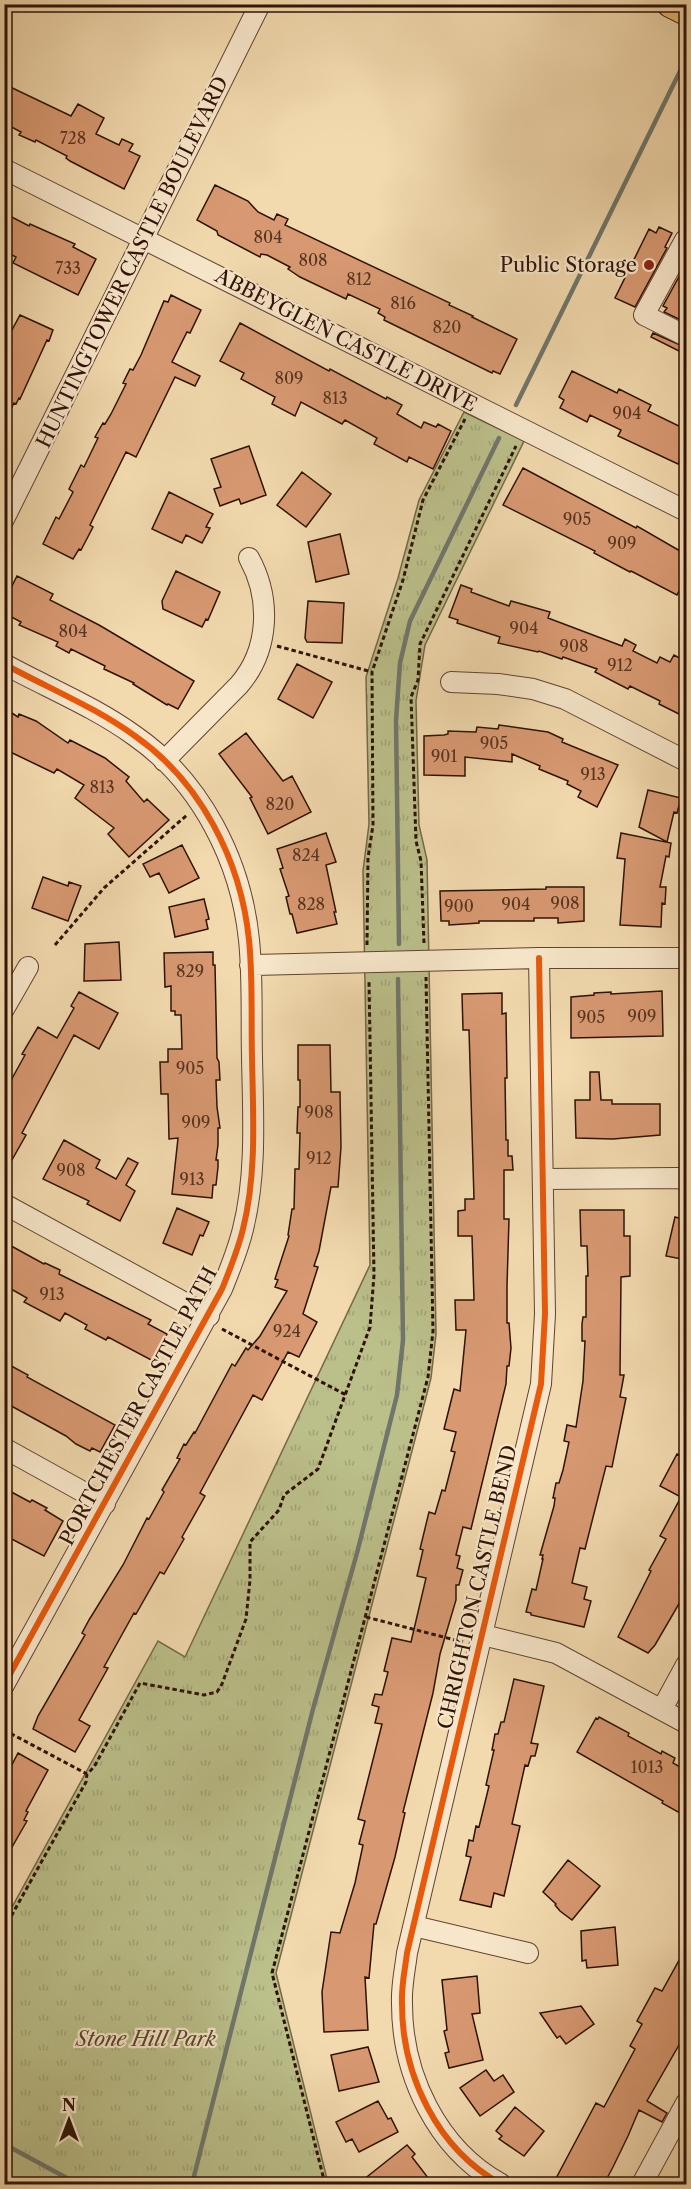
<svg xmlns="http://www.w3.org/2000/svg" width="691" height="2189" font-family="'Libre Caslon Text',serif">
<defs>
<pattern id="park-tufts" width="24" height="20" patternUnits="userSpaceOnUse" patternTransform="scale(1.5)"><rect width="24" height="20" fill="#bbbf8a"/><path d="M3 7l-1-3M5 7V3M7 7l1-3M15 17l-1-3M17 17v-4M19 17l1-3" fill="none" stroke="#a1a376"/></pattern>
</defs>
<rect width="100%" height="100%" fill="#f2d9ae"/>
<filter id="stains"><feTurbulence type="fractalNoise" baseFrequency=".00333" numOctaves="4"/><feColorMatrix values="0 0 0 0 .2 0 0 0 0 .09 0 0 0 0 .02 0 0 0 .5 -.17"/></filter>
<radialGradient id="worn" r=".72"><stop offset=".6" stop-color="#630" stop-opacity="0"/><stop offset="1" stop-color="#630" stop-opacity=".3"/></radialGradient>
<path fill="url(#park-tufts)" stroke="#746848" stroke-width="1.5" d="M464,412L524,441L425,645L416,701L419,825L427,860L436,1334L431,1378L276,1973L328,2183L331,2184H5V1920L158,1641L185,1657L370,1265L363,871L369,824L366,677L398,578L419,500Z"/>
<g fill="none" stroke-linecap="round" stroke-linejoin="round">
<path stroke="#70766c" stroke-width="4.5" d="M516,405L686,59
M399,944L396,720L400,663L410,621L499,438
M4,2144L78,2184
M192,2184L313,1709L357,1553L397,1395L403,1340L398,979"/>
</g>
<path fill="#d89972" stroke="#2e1206" stroke-width="1.5" d="M4,84L71,116L78,104L104,118L96,134L119,145L122,139L133,144L129,151L140,156L124,189L70,161L66,158L67,156L36,140L35,142L19,135L21,132L4,123Z
M215,185L248,201L258,212L274,220L277,214L288,219L285,225L450,303L449,305L473,316L472,317L517,339L500,374L493,371L492,373L384,320L385,317L378,313L380,309L348,294L346,299L300,277L288,269L290,267L267,255L261,254L260,257L218,235L217,231L197,220Z
M4,213L29,226L30,224L75,244L73,247L96,259L78,295L13,263L16,257L4,251Z
M659,227L672,233L665,247L667,248L635,307L615,298L649,229L656,233Z
M687,262V323L664,312L667,308L663,306Z
M171,295L201,310L190,333L187,332L172,362L200,376L195,386L175,377L136,457L126,452L90,525L93,527L81,550L79,549L73,559L43,544L56,517L59,519L73,492L69,489L81,465L84,467L98,438L95,437L103,423L105,424L111,414L126,384L123,383L130,369L133,370L141,355L164,301L168,302Z
M20,315L53,330L49,341L47,340L20,399L19,398L16,404L14,403L4,423V345Z
M240,323L329,371L330,369L386,399L387,397L402,405L397,414L421,428L424,422L436,427L438,424L451,431L433,469L409,457L407,462L374,444L377,438L345,420L342,424L301,402L295,416L272,404L275,397L241,379L244,373L220,361Z
M653,333L687,348V355L651,337Z
M572,371L617,393L619,389L651,405L648,411L687,430V446L678,464L618,436L621,430L590,415L587,422L560,408L564,400L559,397Z
M249,446L266,495L241,504L239,499L220,506L214,489L221,487L211,459Z
M523,468L636,528L637,526L687,555V576L677,595L631,571L630,572L594,553L595,551L503,505Z
M302,472L331,494L306,527L277,505Z
M169,492L213,514L206,527L210,528L202,543L186,535L182,543L152,529Z
M340,534L349,574L316,582L308,542Z
M176,571L220,592L208,620L206,619L202,627L163,609L162,601Z
M17,576L53,594L50,600L99,625L194,681L178,709L168,704L167,705L133,684L134,683L104,669L105,666L71,649L69,653L56,646L58,642L19,625L21,622L4,613V602Z
M461,585L472,589L471,592L509,606L511,601L550,612L548,618L622,646L625,639L636,645L633,651L657,663L660,657L670,662L674,655L687,662V718L659,704L660,701L630,686L628,689L595,672L597,669L563,657L562,659L539,651L538,652L498,643L500,637L457,623L458,620L449,617Z
M308,601L344,603L342,643L307,642L305,638Z
M297,664L332,682L313,718L278,699Z
M4,708L18,717L19,714L36,721L68,743L70,740L105,758L129,777L126,781L144,802L147,799L169,820L129,857L108,834L114,828L75,798L84,785L57,769L54,773L4,749Z
M499,725L548,732L563,739L562,742L618,765L597,807L578,797L581,791L567,784L568,781L539,769L540,766L512,754V762L465,757V776L424,775V736L444,735L448,734V731L476,732L477,727L498,729Z
M246,733L283,781L292,776L311,812L268,834L250,798L252,797L219,754Z
M648,790L681,798L677,813L674,812L667,842L639,827Z
M326,833L336,862L326,865L336,912H334L337,924L297,933L292,914H290L286,897L289,896L280,869L283,868L277,849Z
M621,833L671,843L669,857L666,856L660,887H666L665,904L662,903L661,927L620,925L625,859L617,858Z
M182,845L199,878L169,893L159,873L150,877L143,864Z
M43,877L68,886L69,882L81,886L68,921L32,908Z
M546,887H584V921L558,923V918H534V921H479V923L449,925V921H441L440,891L546,889Z
M204,899L209,919L206,920L208,929L175,937L169,907Z
M119,942L121,980L84,981L85,944Z
M213,952V965H215L217,1058L219,1062L220,1080H216L217,1107L220,1128H218V1145L216,1160H218V1167L216,1185H213L212,1198L172,1194L178,1138L169,1139L168,1094H161L160,1062H168V1049H182L181,1015H175V1011H171V986L165,987L164,953Z
M662,991L663,1036L571,1038V997L594,995V993L611,992V994Z
M79,992L118,1013L99,1049L74,1035L22,1133L26,1135L4,1174V1093L25,1055L22,1054L38,1027L57,1038L74,1008L71,1006Z
M502,993V1014L506,1013L507,1078H505L506,1140H508V1156H512L513,1170H504V1219H509L507,1286V1323H509L511,1348L509,1366H507L506,1384L471,1529L463,1527L456,1555L460,1556L457,1568L463,1570L459,1585H456V1600L440,1654L433,1693L403,1812L405,1813L395,1857L376,1924H374L369,1978L365,1977L368,2030L324,2032L322,1992L331,1932L340,1933L355,1883L363,1845L359,1844L365,1821L358,1819L382,1724L375,1723L379,1707L372,1705L375,1694L382,1695L388,1672L384,1671L392,1638L411,1642L426,1578L417,1576L423,1550L420,1549L429,1512L435,1514L442,1490L445,1491L455,1452L451,1451L456,1432L444,1429L454,1389L460,1391L466,1330H456L455,1300H474L472,1236H458V1211L465,1210V1199H474L469,1030H463L462,994Z
M298,1045H330L331,1092H340L341,1147L338,1187H331L319,1251L314,1266L318,1267L303,1314L317,1322L299,1357L288,1352L262,1400L253,1395L200,1493L205,1496L182,1537L184,1539L164,1574L160,1572L136,1614L134,1613L104,1667L108,1668L79,1720L90,1726L75,1752L33,1729L38,1716L85,1635L82,1633L89,1620L123,1565L147,1518L149,1519L164,1492L162,1490L180,1459L177,1458L184,1444L186,1445L194,1432L195,1433L232,1364L235,1366L246,1348L248,1350L260,1336L287,1291L275,1287L278,1280L275,1279L289,1236L288,1235L292,1209H294L295,1169H299L300,1133H297L298,1107H300V1080H298Z
M590,1072H599L601,1100H612V1104H660V1135L613,1139L576,1138L575,1100H590Z
M64,1140L100,1160L96,1168L116,1179L128,1158L138,1163L126,1185L135,1191L120,1221L87,1204L89,1201L43,1179Z
M177,1208L209,1222L203,1236L200,1235L192,1255L163,1243Z
M580,1210H624V1236H630V1276L621,1277L620,1375H624L620,1397L626,1398L612,1467L606,1466L585,1549L580,1548L572,1583L587,1587L584,1599L591,1601L584,1627L531,1615V1613L526,1612L532,1589L536,1590L543,1559H542L543,1555H540L554,1506L555,1498H553L556,1483H559L563,1470L569,1442L564,1441L567,1425L576,1427L583,1381L585,1341H582V1324L583,1317H586V1276H588L587,1246H581Z
M675,1217L687,1220V1260L666,1256Z
M4,1242L44,1264L45,1263L60,1270L59,1274L151,1320L148,1324L167,1334L153,1361L108,1337L106,1340L85,1329L87,1325L65,1313L60,1321L24,1302L27,1298L4,1285Z
M4,1362L28,1375L27,1377L115,1425L100,1452L92,1448L90,1451L76,1444L66,1436L4,1402Z
M677,1454L687,1459V1590L655,1645L648,1653L618,1637L651,1571L649,1570L666,1539L660,1536L681,1497L660,1486Z
M4,1488L30,1502L32,1500L47,1508L45,1510L63,1521L44,1556L4,1535Z
M514,1679L544,1686L531,1743L538,1744L535,1756H531L528,1766L525,1765L512,1824L520,1826L504,1896L494,1893L491,1907L460,1900L471,1857L466,1856L469,1840L473,1841L476,1826L479,1827L489,1786L486,1785L494,1750H492L495,1734H498L501,1722H504Z
M599,1717L629,1733L628,1736L661,1754L662,1751L675,1758L673,1763L687,1771V1817L662,1803L663,1801L577,1752L596,1718L598,1719Z
M18,1753L48,1770L26,1811L28,1812L24,1820L27,1821L4,1861V1780Z
M568,1860L600,1886L572,1920L560,1911L555,1905L556,1904L543,1892Z
M615,1927L618,1965L587,1968L586,1960L582,1961L581,1931Z
M687,1946V2031L647,2101L667,2113L662,2122L639,2110L628,2136L613,2167L605,2182L602,2180L600,2184H553L596,2103L604,2107L635,2049L630,2046L642,2024L637,2021L655,1988L662,1991Z
M477,1976L480,2013L472,2014L483,2060L449,2068L445,2053L449,2052L444,2031L447,2030L442,1980Z
M581,2006L594,2024L566,2044L560,2036L557,2038L540,2013Z
M368,2047L379,2082L339,2091L331,2055Z
M486,2070L494,2081L503,2075L514,2092L480,2116L460,2088Z
M378,2101L388,2119L391,2118L398,2132L359,2152L352,2139L346,2142L336,2122Z
M515,2107L544,2131L524,2156L499,2139L502,2136L496,2131Z
M407,2145L415,2154L412,2157L429,2179L422,2184H358Z"/>
<g fill="none" stroke-linecap="round" stroke-linejoin="round">
<defs>
<path id="minor" d="M4,169L686,511
M686,241L685,240L644,315L686,336
M4,519L260,4
M4,664C48,688 95,707 135,736C201,782 241,861 249,940C253,978 251,1019 252,1057C253,1114 257,1173 243,1229C238,1250 230,1269 222,1289L4,1685
M451,682L498,684L533,689L565,699L686,761
M164,761L239,685C270,649 271,598 249,558
M250,965L539,958H686
M4,1009L28,967
M543,1179L677,1178L686,1180
M4,1204L209,1316
M4,1448L105,1504
M483,1635L556,1653L686,1723
M662,1709L686,1665
M414,1926L528,1953
M501,2184C437,2149 402,2075 402,2004C401,1987 405,1970 407,1953L541,1384L545,1314L539,958
M642,2184L686,2103"/>
<path id="major" d="M670,4L686,12"/>
</defs>
<use href="#minor" stroke="#5f4430" stroke-width="22"/>
<use href="#major" stroke="#2e1206" stroke-width="28"/>
<path stroke="#2e1206" stroke-width="3" stroke-dasharray="4.5 3" stroke-linecap="butt" d="M277,646L372,672
M424,943L421,861L416,841L411,697L418,680L420,644L516,446
M55,945L104,888L187,815
M367,945L368,858L373,825L372,672L403,580L423,500L465,419
M222,1329L346,1395
M366,1617L463,1642
M4,1730L87,1774
M4,1929L86,1782L87,1774L94,1767L140,1683L204,1695L217,1692L222,1684L246,1619L250,1580V1542L279,1510L284,1495L318,1469L370,1327L374,1275L369,980
M325,2184L272,1973L428,1377L433,1331L426,977"/>
<use href="#minor" stroke="#f7e6ca" stroke-width="20"/>
<use href="#major" stroke="#e9bc77" stroke-width="26"/>
<defs>
<path id="cycleway" d="M4,664C48,688 95,707 135,736C201,782 241,861 249,940C253,978 251,1019 252,1057C253,1114 257,1173 243,1229C238,1250 230,1269 222,1289L4,1685
M501,2184C437,2149 402,2075 402,2004C401,1987 405,1970 407,1953L541,1384L545,1314L539,958"/>
</defs>
<use href="#cycleway" stroke="#f7e6ca" stroke-width="10"/>
<use href="#cycleway" stroke="#e8590c" stroke-width="6"/>
</g>
<circle fill="#8f2418" stroke="#f7e6ca" stroke-width="2" cx="649" cy="265" r="6"/>
<g text-anchor="middle" dominant-baseline="central" stroke-width="4.5" stroke-linejoin="round" paint-order="stroke">
<g font-size="16" fill="#583421">
<text x="73" y="138">728</text>
<text x="268" y="237">804</text>
<text x="313" y="260">808</text>
<text x="68" y="268">733</text>
<text x="359" y="279">812</text>
<text x="403" y="303">816</text>
<text x="447" y="327">820</text>
<text x="289" y="378">809</text>
<text x="335" y="398">813</text>
<text x="627" y="413">904</text>
<text x="577" y="519">905</text>
<text x="622" y="543">909</text>
<text x="524" y="628">904</text>
<text x="73" y="631">804</text>
<text x="574" y="646">908</text>
<text x="620" y="665">912</text>
<text x="494" y="743">905</text>
<text x="444" y="756">901</text>
<text x="593" y="774">913</text>
<text x="102" y="787">813</text>
<text x="280" y="804">820</text>
<text x="306" y="855">824</text>
<text x="565" y="903">908</text>
<text x="311" y="904">828</text>
<text x="516" y="904">904</text>
<text x="459" y="906">900</text>
<text x="190" y="971">829</text>
<text x="642" y="1016">909</text>
<text x="591" y="1017">905</text>
<text x="190" y="1068">905</text>
<text x="319" y="1112">908</text>
<text x="196" y="1122">909</text>
<text x="319" y="1158">912</text>
<text x="71" y="1170">908</text>
<text x="192" y="1179">913</text>
<text x="52" y="1294">913</text>
<text x="287" y="1331">924</text>
<text x="647" y="1767">1013</text>
</g>
<g font-size="20" fill="#2e1206" stroke="#f7e6ca">
<text transform="translate(132 262) rotate(-64)">HUNTINGTOWER CASTLE BOULEVARD</text>
<text transform="translate(346 340) rotate(27)">ABBEYGLEN CASTLE DRIVE</text>
<text transform="translate(138 1406) rotate(-62)">PORTCHESTER CASTLE PATH</text>
<text transform="translate(477 1587) rotate(-77)">CHRIGHTON CASTLE BEND</text>
</g>
<g font-size="20" fill="#2e1206" stroke="#f7e6ca" text-anchor="end">
<text x="637" y="265">Public Storage</text>
</g>
<g font-size="20" font-style="italic" fill="#58462e" stroke="#f7e6ca">
<text x="146" y="2039">Stone Hill Park</text>
</g>
</g>
<rect width="691" height="2189" fill="none" stroke="#f2d9ae" stroke-width="24"/>
<rect x="6" y="6" width="679" height="2177" fill="none" stroke="#2e1206" stroke-width="3"/>
<rect x="12" y="12" width="667" height="2165" fill="none" stroke="#2e1206" stroke-width="1.5"/>
<g transform="translate(69 2120)" stroke="#f7e6ca" stroke-width="4.5" paint-order="stroke">
<path d="M0-4.5L10 22L0 15L-10 22Z" fill="#2e1206"/>
<text y="-9" font-size="16" font-weight="bold" text-anchor="middle" fill="#2e1206">N</text>
</g>
<rect width="100%" height="100%" filter="url(#stains)"/>
<rect width="100%" height="100%" fill="url(#worn)"/>
</svg>
